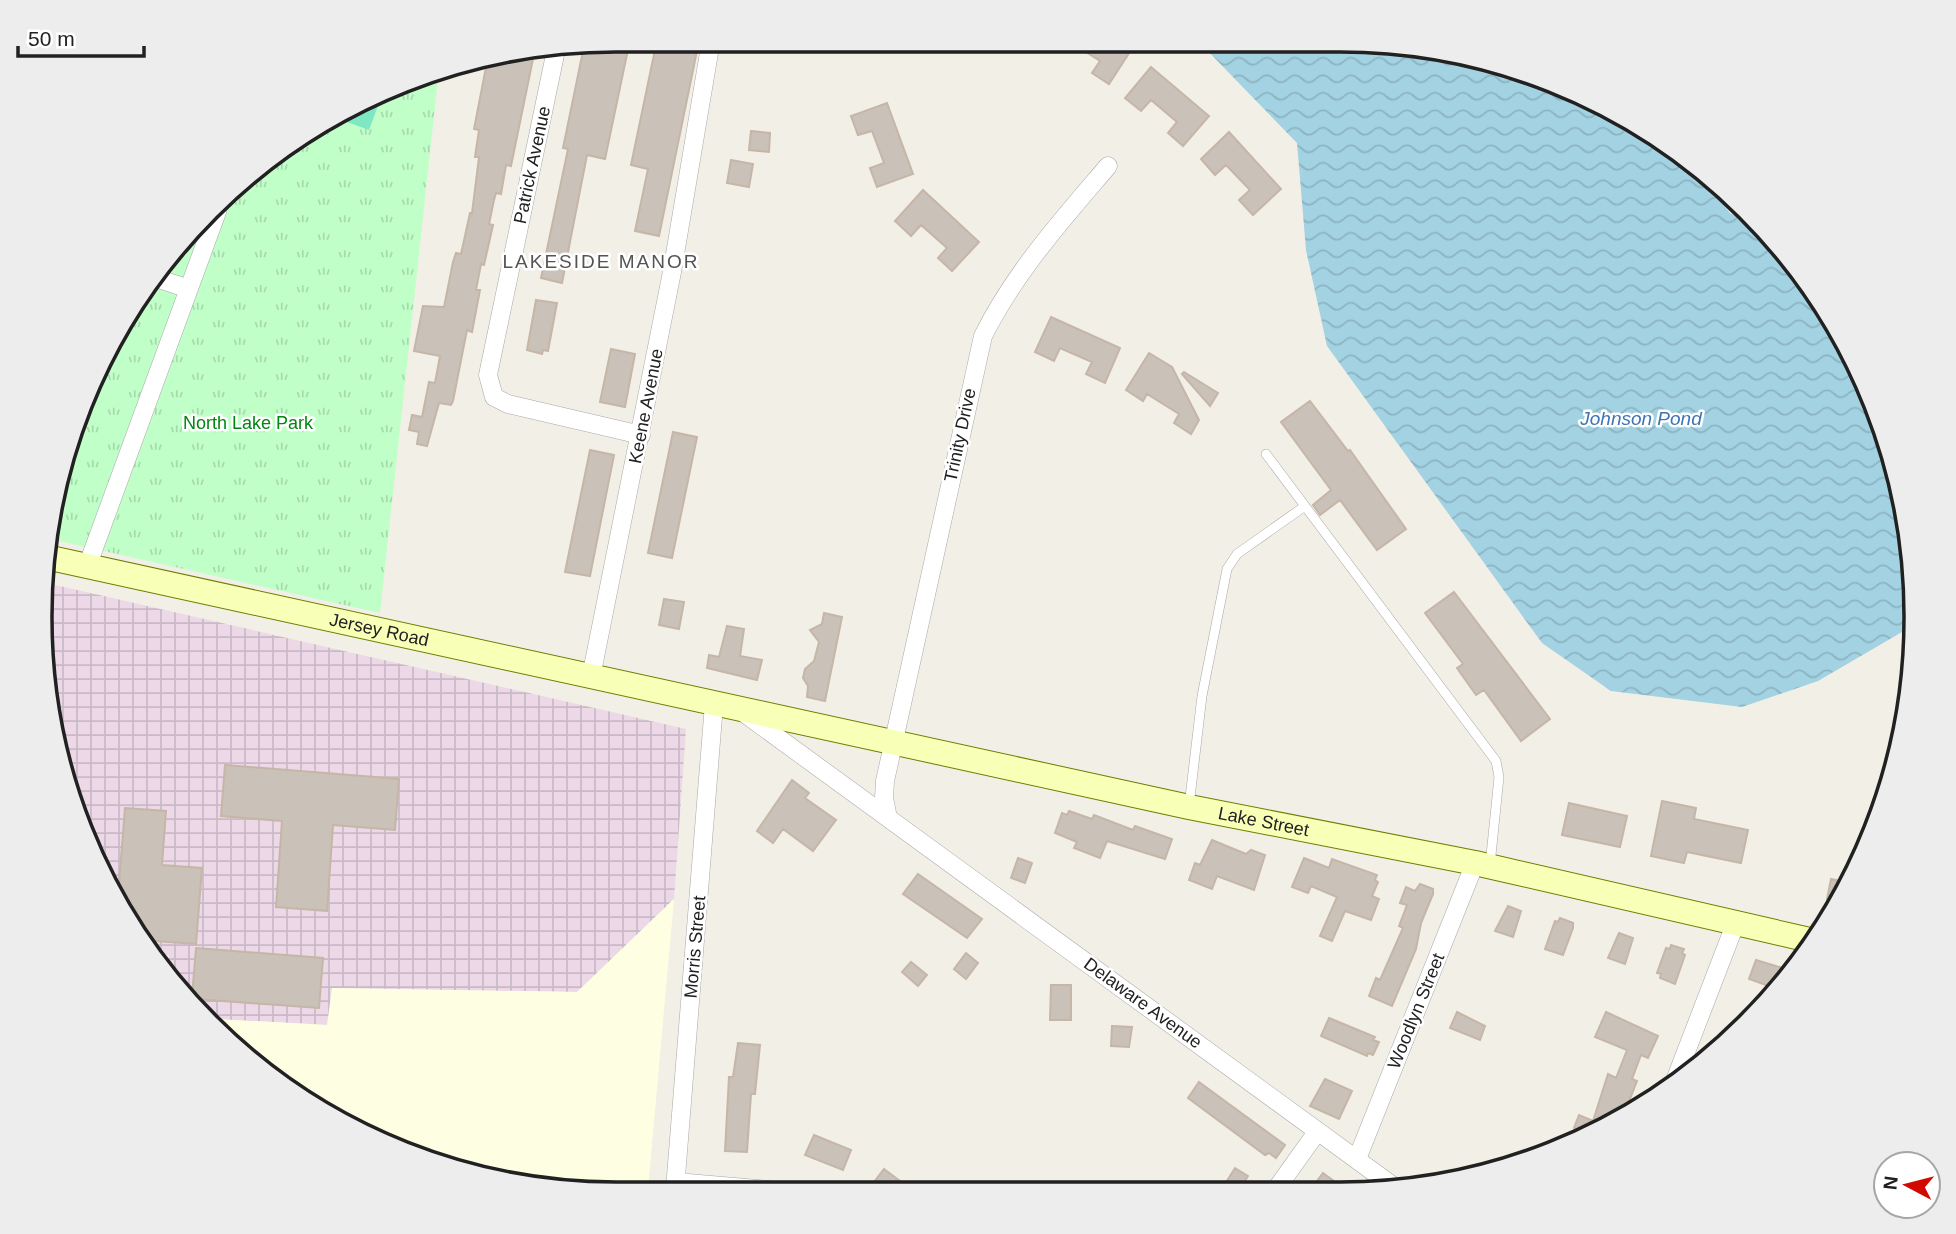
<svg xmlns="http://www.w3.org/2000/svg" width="1956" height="1234" font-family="Helvetica,sans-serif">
<defs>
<pattern id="industrial-grid" width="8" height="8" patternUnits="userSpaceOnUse" patternTransform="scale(1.75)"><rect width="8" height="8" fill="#ecd8e7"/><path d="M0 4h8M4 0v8" fill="none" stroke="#cab9c6"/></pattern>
<pattern id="park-tufts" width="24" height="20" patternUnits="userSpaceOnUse" patternTransform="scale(1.75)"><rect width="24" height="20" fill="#c1ffc9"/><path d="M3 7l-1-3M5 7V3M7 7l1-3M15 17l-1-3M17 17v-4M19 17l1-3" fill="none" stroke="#a6daac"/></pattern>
<pattern id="water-waves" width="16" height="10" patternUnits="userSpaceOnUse" patternTransform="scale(1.75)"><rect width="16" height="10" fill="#a3d2e3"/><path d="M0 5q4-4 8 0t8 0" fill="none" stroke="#8cb4c2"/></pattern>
</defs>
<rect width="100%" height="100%" fill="#f2efe6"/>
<path fill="url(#industrial-grid)" d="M42,582L686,729L674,899L577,992L332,988L328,1025L214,1019L169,971V955H154L137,937L60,767Z"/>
<path fill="#feffe2" d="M674,899L648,1189H542L397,1150L266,1074L214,1019L327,1025L332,988L577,992Z"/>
<path fill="url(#park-tufts)" d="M439,70L380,613L50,539L71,431L159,266L296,138Z"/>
<path fill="#7ee8c3" d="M372,101L379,103L369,130L336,118Z"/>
<path fill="url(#water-waves)" d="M1201,44L1414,45L1559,84L1690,160L1724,191L1718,198L1730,213L1772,236L1839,329L1885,432L1911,542L1914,625L1818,681L1742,707L1611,691L1542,643L1327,346L1306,250L1297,143Z"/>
<path fill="#cac1b9" stroke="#c5b6a7" stroke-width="2" d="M617,40H630L605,159L587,155L562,283L541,278L568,149L563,148L584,46Z
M657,40L699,41L659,236L635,231L648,169L631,165Z
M1072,43H1120L1131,50L1109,84L1092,73L1100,61Z
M534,54L511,166L506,165L501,194L496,193L494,200L489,224L493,225L484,265L481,264L476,290H480L472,332L467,330L453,401L451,405L439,403L427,446L417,444L419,432L409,430L412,415L422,417L429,382L435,383L440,356L414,351L423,306L444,307L453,262L456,253L461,254L470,213H472L479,157H475L479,130L474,129L487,62Z
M1151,67L1209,116L1183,146L1168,133L1177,122L1151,100L1141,111L1125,98Z
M887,103L913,174L877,187L870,168L884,163L872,131L858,135L851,116Z
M751,131L770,133L769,152L749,150Z
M1229,132L1281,189L1253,215L1239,200L1250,190L1226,165L1215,175L1201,159Z
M731,160L753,164L749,187L727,183Z
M923,190L979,242L952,271L938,258L947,248L921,225L911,236L895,221Z
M536,300L557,303L548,351L543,350L542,354L527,350Z
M1051,317L1120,348L1105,383L1086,374L1092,362L1060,348L1054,361L1035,352Z
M611,349L635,354L625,407L600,402Z
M1149,353L1172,367L1199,420L1191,434L1174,423L1179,414L1147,394L1143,401L1126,390Z
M1184,372L1218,393L1210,406L1182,374Z
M1310,401L1348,451L1350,450L1406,529L1377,550L1340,500L1320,515L1313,505L1331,490L1281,422Z
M673,432L697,437L672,558L648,553Z
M590,450L614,455L590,576L565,572Z
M1454,592L1550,719L1521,741L1484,690L1476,695L1457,668L1463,664L1425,613Z
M664,599L684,602L679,629L659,625Z
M824,613L842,617L825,701L807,697L808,686L803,678L805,669L814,661L819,642L810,630L822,624Z
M727,626L744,629L740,656L762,660L757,680L707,668L709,655L719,657Z
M225,765L399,779L395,830L333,825L327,911L276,907L282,821L221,816Z
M792,780L809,793L805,798L836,820L813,851L783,829L773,843L757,831Z
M1662,801L1696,808L1694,819L1748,830L1741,863L1687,852L1684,863L1651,856Z
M1569,803L1627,816L1620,847L1562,835Z
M125,808L166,811L162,865L202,868L196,944L140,940L137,937L118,895Z
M1069,811L1092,819L1094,815L1133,830L1135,826L1172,839L1165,859L1107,841L1100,858L1074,848L1077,842L1055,833L1062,813L1067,815Z
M1212,840L1246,854L1251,850L1265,855L1254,890L1217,876L1212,889L1189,880L1195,863L1200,865Z
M1018,858L1032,863L1025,883L1011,878Z
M1304,858L1329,868L1332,859L1377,875L1375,880L1378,882L1372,896L1379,899L1371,920L1345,911L1332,941L1320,936L1337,897L1311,886L1308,893L1292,887Z
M918,874L982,919L967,938L903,894Z
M1831,879L1850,883L1838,901L1827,899Z
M1420,884L1433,889V894L1421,923L1416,949L1392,1006L1369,996L1376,978L1380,980L1403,928L1399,926L1407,905L1400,903L1406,887L1415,891Z
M1508,906L1521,911L1513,937L1495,931Z
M1560,918L1573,923V928L1563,955L1545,949L1555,921L1558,922Z
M1619,933L1633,938L1625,964L1608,958Z
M1671,945L1684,949L1682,953L1685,955L1675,984L1660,978L1661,974L1657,973L1666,948L1670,949Z
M196,948L323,958L319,1008L195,999L192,996Z
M966,953L978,963L966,979L954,969Z
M1756,960L1786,969L1777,989L1749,979Z
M911,962L927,975L918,986L902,972Z
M1051,985H1071V1020H1050Z
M1457,1012L1485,1026L1480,1040L1450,1028Z
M1606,1012L1658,1036L1648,1058L1641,1055L1632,1079L1637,1081L1622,1119L1587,1133L1574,1128L1579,1115L1593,1121L1608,1074L1616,1078L1627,1050L1595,1037Z
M1329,1018L1375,1037L1373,1040L1379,1042L1373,1055L1368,1053L1367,1056L1321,1036Z
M1112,1026L1132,1027L1129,1047L1111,1046Z
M738,1043L760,1045L755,1094H751L747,1152L725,1151L729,1077H733Z
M1325,1079L1352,1091L1339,1119L1310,1106Z
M1199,1082L1285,1145L1276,1158L1269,1153L1265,1155L1188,1098Z
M814,1135L851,1150L843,1170L805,1155Z
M1235,1168L1248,1176L1238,1192L1225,1184Z
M884,1169L912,1190H868Z
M1323,1173L1338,1184L1332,1192H1309Z"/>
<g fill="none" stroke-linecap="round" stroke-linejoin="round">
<defs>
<path id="lane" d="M1266,454L1496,761L1499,777L1490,865
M1189,806L1202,696L1227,569L1237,554L1305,506"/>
<path id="street" d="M556,50L488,375L494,397L508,404L641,435
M153,277L189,289
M87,567L217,212
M591,677L672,272L711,41
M744,713L1397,1189
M888,818L884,798L885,781L983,336C1015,272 1062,220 1108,166
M1674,1083L1736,922
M1357,1159L1475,863
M676,1182L769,1190
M675,1189L714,704
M1274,1192L1317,1132"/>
<g id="secondary">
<path id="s1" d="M46,557L1189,807L1475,863L1814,941"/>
</g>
</defs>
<use href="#lane" stroke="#a8a8a8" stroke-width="10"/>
<use href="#street" stroke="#a8a8a8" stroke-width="19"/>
<use href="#secondary" stroke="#6c7f00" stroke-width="26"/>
<use href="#lane" stroke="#fff" stroke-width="9"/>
<use href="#street" stroke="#fff" stroke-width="18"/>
<use href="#secondary" stroke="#f8ffb7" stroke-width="24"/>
</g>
<g text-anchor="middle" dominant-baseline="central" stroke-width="5" stroke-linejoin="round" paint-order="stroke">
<g font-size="18" fill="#212121" stroke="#fff">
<text transform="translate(532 165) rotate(-78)">Patrick Avenue</text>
<text transform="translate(646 406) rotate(-79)">Keene Avenue</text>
<text transform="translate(960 435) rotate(-78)">Trinity Drive</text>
<text stroke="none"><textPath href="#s1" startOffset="341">Jersey Road</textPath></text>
<text stroke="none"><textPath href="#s1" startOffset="1246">Lake Street</textPath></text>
<text transform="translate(695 947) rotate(-85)">Morris Street</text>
<text transform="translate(1143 1003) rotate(36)">Delaware Avenue</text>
<text transform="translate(1416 1011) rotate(-68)">Woodlyn Street</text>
</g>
<g font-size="18" fill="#028613" stroke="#fff">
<text x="248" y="423">North Lake Park</text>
</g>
<g font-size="19" letter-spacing="2" fill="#545454" stroke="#fff">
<text x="601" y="261">LAKESIDE MANOR</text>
</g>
<g font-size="19" font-style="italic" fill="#4074b2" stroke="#fff">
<text x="1641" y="418">Johnson Pond</text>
</g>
</g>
<path d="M0 0H1956V1234H0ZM616 52H1340A564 564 0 0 1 1904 616V618A564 564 0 0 1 1340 1182H616A564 564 0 0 1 52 618V616A564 564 0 0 1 616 52Z" fill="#ededed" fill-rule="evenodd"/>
<path fill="none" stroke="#212121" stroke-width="3.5" d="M616 52H1340A564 564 0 0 1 1904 616V618A564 564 0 0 1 1340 1182H616A564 564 0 0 1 52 618V616A564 564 0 0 1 616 52Z"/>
<g transform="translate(1907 1185) rotate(277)"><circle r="33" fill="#ffffff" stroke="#a6a6a6" stroke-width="2"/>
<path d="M0-5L12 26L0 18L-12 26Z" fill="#d10900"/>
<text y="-10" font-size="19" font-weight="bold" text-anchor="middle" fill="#212121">N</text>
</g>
<path d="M18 46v10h126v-10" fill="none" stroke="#212121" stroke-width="3.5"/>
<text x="28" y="46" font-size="21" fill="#212121" stroke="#ffffff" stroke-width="5" paint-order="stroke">50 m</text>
</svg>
